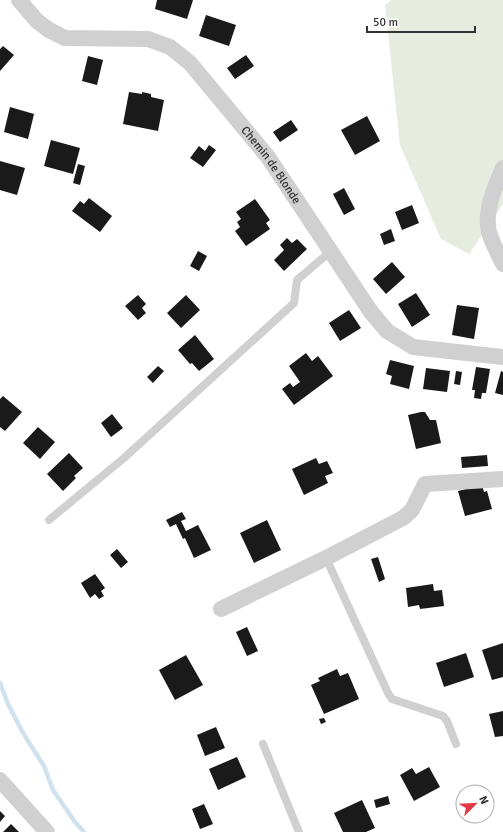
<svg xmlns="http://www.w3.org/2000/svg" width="503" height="832" font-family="Signika,sans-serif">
<rect width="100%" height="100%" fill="#fff"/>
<path fill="#e6ecdf" d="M391,0H503V204L469,254L441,239L400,145L385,5Z"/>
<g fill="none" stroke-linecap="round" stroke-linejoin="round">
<path stroke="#cfe2ee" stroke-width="4.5" d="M0,683L8,704L23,733L44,766L53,790L75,822L84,832"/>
</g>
<path fill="#1a1a1a" d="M157,0H193L187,19L155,9Z
M206,15L236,25L229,46L199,36Z
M3,46L14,55L0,71V49Z
M246,55L254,66L235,79L227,68Z
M88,56L103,60L97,85L82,81Z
M129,92L142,94V92L151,94V97L164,100L158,131L123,124Z
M10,107L34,114L28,139L4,132Z
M367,116L380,141L355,155L341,130Z
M291,120L298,130L280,142L273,132Z
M51,140L80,148L73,174L44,166Z
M209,145L216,150L203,167L190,158L199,146L205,151Z
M0,161L25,168L17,195L0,190Z
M78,164L85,166L80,185L73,183Z
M344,188L355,209L344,215L333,194Z
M89,198L112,216L100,232L72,211L80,201L84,204Z
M255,199L270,220L266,223L270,229L246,246L235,231L240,227L237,222L241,219L236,212Z
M412,205L419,223L402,230L395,212Z
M391,229L395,241L384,245L380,234Z
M287,238L292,243L297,239L307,249L284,271L274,260L284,250L280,245Z
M198,251L207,256L199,271L190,266Z
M392,262L405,277L386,294L373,279Z
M416,293L430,315L412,327L398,304Z
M138,295L146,304L142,308L146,313L138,320L125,306Z
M186,295L200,310L181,328L167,313Z
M457,305L479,308L474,339L452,335Z
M349,310L361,328L340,341L329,323Z
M195,335L214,359L199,371L192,363L190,364L178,350Z
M306,353L312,361L318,356L333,376L294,405L282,389L290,383L293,387L300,382L289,366Z
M390,360L414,366L409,389L390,384L392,376L386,374Z
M158,366L164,371L153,383L147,377Z
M476,367L490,369L486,393H482L481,399L474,398L475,390H472Z
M426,368L450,371L447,392L423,389Z
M456,371L462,372L460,385L454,384Z
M501,371L503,372V395L495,393Z
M3,396L22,412L5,431L0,427V399Z
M421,412H425L430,420H436L441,443L416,449L408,415Z
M112,414L123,428L111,437L101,423Z
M38,427L55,442L40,459L23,443Z
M69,453L83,468L74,476L76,478L63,491L47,474Z
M487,455L488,466L462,468L461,457Z
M316,458L319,464L327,461L333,473L325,476L328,483L304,495L292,469Z
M482,485L484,492L487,491L492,509L465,516L458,491Z
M182,512L186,519L181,521L186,531L198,525L211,550L194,558L185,538L183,539L176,524L170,527L166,520Z
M267,520L281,550L254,563L240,533Z
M117,549L128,562L121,568L110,555Z
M378,557L385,579L379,582L371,559Z
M95,574L105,588L101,591L104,596L99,599L95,594L90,598L81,583Z
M433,584L434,591L442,590L444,606L420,609L419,605L408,607L406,588Z
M247,627L258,651L247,656L236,632Z
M503,643V677L492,680L482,650Z
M466,653L474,677L444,687L436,663Z
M186,655L203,685L175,700L159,670Z
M337,669L340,676L348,673L359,699L324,714L311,685L320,681L318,678Z
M503,711V736L495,737L489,714Z
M324,718L326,722L321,724L319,719Z
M216,727L225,748L205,756L197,735Z
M237,757L246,777L218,790L209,769Z
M429,767L440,787L414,801L400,775L412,768L416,774Z
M388,796L390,804L376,808L374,800Z
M362,800L375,828L366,832H343L334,813Z
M204,804L213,824L200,829L192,809Z
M0,811L5,816L0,822Z
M11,824L19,832H3Z"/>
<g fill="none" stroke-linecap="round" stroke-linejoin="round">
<path stroke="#d0d0d0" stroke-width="8" d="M49,520L124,458L294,303L297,280L331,251
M326,558L388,693L392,699L443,716L447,721L456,744
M263,744L299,832"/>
<g stroke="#d0d0d0" stroke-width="16">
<path id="s1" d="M19,0L37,21L49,30L65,38L148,39L170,47L190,63L268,157L371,312L387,331L413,347L503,357"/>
<path d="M503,168C495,186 484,212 489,232C492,243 498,253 503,264"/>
<path d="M221,609L326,558L403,518L412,510L425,484L503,479"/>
<path d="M0,780L47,832"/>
</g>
</g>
<g text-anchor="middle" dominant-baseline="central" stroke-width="4" stroke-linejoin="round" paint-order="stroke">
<g font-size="12" fill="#333" stroke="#fff">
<text stroke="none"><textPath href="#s1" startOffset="323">Chemin de Blonde</textPath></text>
</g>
</g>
<g transform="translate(475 804) rotate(66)"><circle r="19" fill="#ffffff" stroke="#adadad"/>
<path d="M0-3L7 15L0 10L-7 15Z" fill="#e63946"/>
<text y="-6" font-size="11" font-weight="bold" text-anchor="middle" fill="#333333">N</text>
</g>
<path d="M367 26v6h108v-6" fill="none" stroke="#333333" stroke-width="2"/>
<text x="373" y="26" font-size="12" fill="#333333" stroke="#ffffff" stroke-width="3" paint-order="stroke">50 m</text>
</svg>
